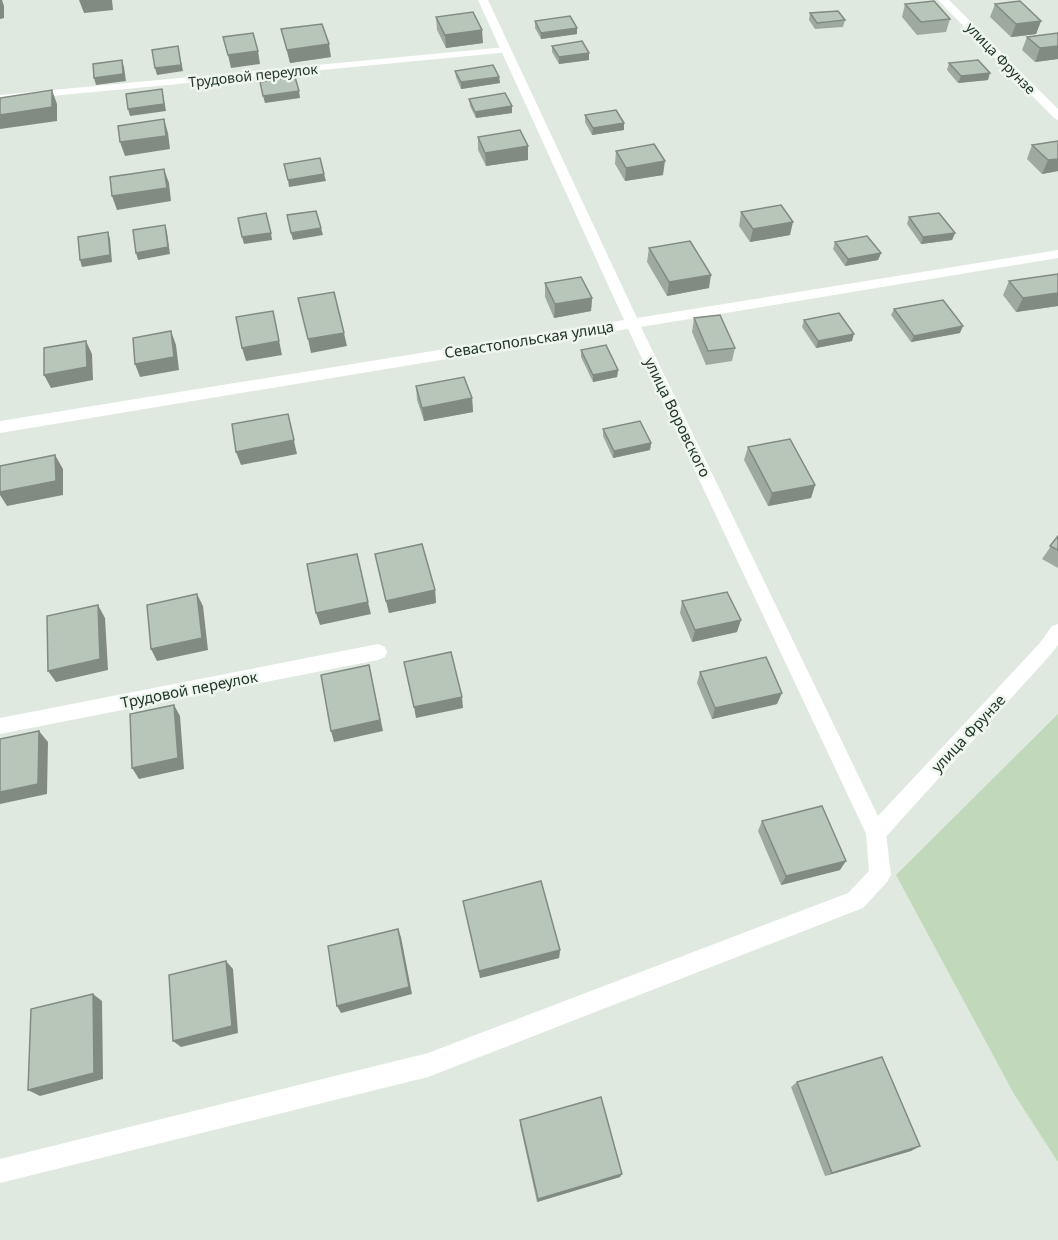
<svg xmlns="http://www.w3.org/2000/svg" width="1058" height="1240" font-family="'Noto Sans',sans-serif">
<rect width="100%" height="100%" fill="#dfe9e0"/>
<path fill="#c1d8ba" d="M1058,714V1162L1014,1094L896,875Z"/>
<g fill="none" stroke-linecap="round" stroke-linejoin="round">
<path fill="#fff" fill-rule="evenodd" d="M506,47L511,50L510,52L0,101V95Z
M876,823L883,826L886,833L891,875L887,882L863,908L428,1077L0,1183V1159L428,1053L848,893L869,871L866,833L869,826Z"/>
<path fill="#fff" fill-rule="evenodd" d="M478,0H488L637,318L1058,250V258L641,327L878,816L1039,644L1052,626L1058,624V645L1051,654L883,840L876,843L869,840L628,329L0,433V421L624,320Z
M938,0H949L1058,109V120L1054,118Z
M378,644L385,647L387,652L385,657L378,660L0,734V718Z"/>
</g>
<path fill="#9eaaa0" d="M905,4L950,19L946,32L917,35L902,17Z
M995,4L1041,21L1036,34L1011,37L990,17Z
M810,13L845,20L843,27L815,29L809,20Z
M436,17L483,43L446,48L437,30Z
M535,21L577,34L541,39L535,28Z
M281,29L331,57L290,63Z
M1058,33V59L1035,62L1022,50L1027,37Z
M552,46L589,53V60L559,64L552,52Z
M949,63L988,80L958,83L947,70Z
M455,71L499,77L500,83L461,89L456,77Z
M469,99L512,106V113L476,118L470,106Z
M585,115L624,130L592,135L585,122Z
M478,137L528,160L486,166L478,150Z
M1058,141V171L1042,174L1027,159L1032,145Z
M616,151L663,175L625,181L615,164Z
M741,212L790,235L750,242L739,226Z
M909,217L955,233L952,240L921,244L907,224Z
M835,242L881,253L878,260L845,266L833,249Z
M649,248L709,288L667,296L647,262Z
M1058,274V306L1016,312L1003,295L1009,281Z
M545,283L592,298L591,311L554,318L545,297Z
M894,309L960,333L911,342L891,315Z
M694,318L735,348L732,361L706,365L692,332Z
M804,320L852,341L816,348L802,327Z
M581,350L618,370L617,377L593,382L581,357Z
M416,386L472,398L473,412L424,421L417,400Z
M603,429L651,443L650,450L613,458L603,436Z
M748,447L815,485L811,498L768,506L744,460Z
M1058,536V568L1042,559Z
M375,554L435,590L436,603L389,613Z
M682,601L737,632L692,642L680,613Z
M700,672L777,704L712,719L697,683Z
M762,821L840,870L781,885L758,831Z
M463,901L560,950L559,958L480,978Z
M797,1082L920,1146L911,1151L825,1176L791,1087Z
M520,1120L620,1177L537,1202L520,1125Z"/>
<path fill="#818b82" d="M0,0H2L4,6V18L0,19Z
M79,0H112L113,10L84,13Z
M1041,21L1036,34L1011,37L1016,24Z
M577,28V34L541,39V33Z
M482,30L483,43L446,48L445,35Z
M329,44L331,57L290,63L287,50Z
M178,46L183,71L157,75L155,68Z
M1058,46V59L1035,62L1040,48Z
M258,51L260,64L231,68L228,55Z
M589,53V60L559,64V57Z
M122,60L124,67L126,81L96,85L94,78Z
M990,73L988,80L958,83L961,76Z
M499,77L500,83L461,89V82Z
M162,89L166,111L130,116L128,109Z
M52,90L57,104V121L0,129V115Z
M299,91L300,98L265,103L263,96Z
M512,106V113L476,118L475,112Z
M164,119L168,133L170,149L125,156L120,142Z
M624,123V130L592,135L593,128Z
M528,146V160L486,166L485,153Z
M1058,159V171L1042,174L1048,160Z
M665,161L663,175L625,181L626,168Z
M164,169L169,183L171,201L117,210L112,196Z
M324,174L326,181L289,187L288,180Z
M793,222L790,235L750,242L753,229Z
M165,225L167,232L170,254L138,260L136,253Z
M321,228L323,235L293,240L291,233Z
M108,232L110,239L112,262L82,267L80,260Z
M271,233L272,240L244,244L242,237Z
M955,233L952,240L921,244L923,237Z
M881,253L878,260L845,266L848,259Z
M711,275L709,288L667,296L669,282Z
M1058,293V306L1016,312L1023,298Z
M592,298L591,311L554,318L555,304Z
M273,311L282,355L246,361L242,348Z
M963,326L960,333L911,342L914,336Z
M171,331L176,345L179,370L140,377L135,364Z
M344,333L347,346L311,353L308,339Z
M854,334L852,341L816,348L818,341Z
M86,341L92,354L93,380L51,388L44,375Z
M618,370L617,377L593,382V375Z
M472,398L473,412L424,421L422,408Z
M288,414L297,454L241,465L236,452Z
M651,443L650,450L613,458L614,451Z
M55,455L63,469V495L7,506L0,495V492Z
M815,485L811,498L768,506L772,493Z
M435,590L436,603L389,613L386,601Z
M197,594L203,606L208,650L157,661L151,649Z
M368,602L371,614L320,625L316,613Z
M98,605L105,618L108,670L56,682L48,671Z
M741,620L737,632L692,642L695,630Z
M369,665L383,731L334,742L331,731Z
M782,693L777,704L712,719L715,708Z
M462,697L463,708L416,718L414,707Z
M174,705L180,716L184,769L139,779L132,768Z
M39,731L48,742L47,794L0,804V792Z
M846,861L840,870L781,885L786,876Z
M398,929L401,937L412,994L341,1013L337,1006Z
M560,950L559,958L480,978L479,971Z
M226,961L233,969L238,1033L181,1047L173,1041Z
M93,994L102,1001L103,1079L40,1096L28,1090Z
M920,1146L911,1151L825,1176L832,1173Z
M622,1174L620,1177L537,1202L538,1199Z"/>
<path fill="#b8c6ba" stroke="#818b82" stroke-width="1.5" d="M934,1L950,19L921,22L905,4Z
M1020,1L1041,21L1016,24L995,4Z
M838,11L845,20L817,23L810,13Z
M473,12L482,30L445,35L436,17Z
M570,16L577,28L541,33L535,21Z
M322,24L329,44L287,50L281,29Z
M253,33L258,51L228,55L223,37Z
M1058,33V46L1040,48L1027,37Z
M582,41L589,53L559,57L552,46Z
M178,46L181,65L155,68L152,50Z
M122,60L123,74L94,78L93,64Z
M978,60L990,73L961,76L949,63Z
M493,65L499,77L461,82L455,71Z
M295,77L299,91L263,96L260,82Z
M162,89L164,104L128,109L126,94Z
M52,90V107L0,115V98Z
M505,93L512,106L475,112L469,99Z
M616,110L624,123L593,128L585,115Z
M164,119L166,136L120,142L118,126Z
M520,130L528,146L485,153L478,137Z
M1058,141V159L1048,160L1032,145Z
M654,144L665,161L626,168L616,151Z
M320,158L324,174L288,180L284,164Z
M164,169L167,188L112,196L110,177Z
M781,205L793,222L753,229L741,212Z
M316,211L321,228L291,233L287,215Z
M266,213L271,233L242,237L238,218Z
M939,213L955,233L923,237L909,217Z
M165,225L168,247L136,253L133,230Z
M108,232L110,255L80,260L78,237Z
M867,236L881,253L848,259L835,242Z
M690,241L711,275L669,282L649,248Z
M1058,274V293L1023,298L1009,281Z
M581,277L592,298L555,304L545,283Z
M334,292L344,333L308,339L298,298Z
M943,300L963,326L914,336L894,309Z
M273,311L279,341L242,348L236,317Z
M839,313L854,334L818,341L804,320Z
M720,315L735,348L708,351L694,318Z
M171,331L174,357L135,364L133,338Z
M86,341L87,367L44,375V348Z
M606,345L618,370L593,375L581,350Z
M464,377L472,398L422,408L416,386Z
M288,414L294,440L236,452L232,424Z
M640,421L651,443L614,451L603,429Z
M790,439L815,485L772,493L748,447Z
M55,455L56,481L0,492V466Z
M1058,536V550L1050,546Z
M422,544L435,590L386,601L375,554Z
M357,554L368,602L316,613L307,564Z
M727,592L741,620L695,630L682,601Z
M197,594L202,638L151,649L147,605Z
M98,605L100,659L48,671L47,616Z
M451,652L462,697L414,707L404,662Z
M766,657L782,693L715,708L700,672Z
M369,665L380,720L331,731L321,675Z
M174,705L178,758L132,768L130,714Z
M39,731L38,784L0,792V739Z
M822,806L846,861L786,876L762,821Z
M541,881L560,950L479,971L463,901Z
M398,929L409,987L337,1006L328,946Z
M226,961L232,1026L173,1041L169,975Z
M93,994L94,1073L28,1090L31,1009Z
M882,1057L920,1146L832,1173L797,1082Z
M601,1097L622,1174L538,1199L520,1120Z"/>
<g text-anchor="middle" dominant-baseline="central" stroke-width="5" stroke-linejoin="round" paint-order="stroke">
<g font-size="14" fill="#223727" stroke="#eff6ef">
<text transform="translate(1001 58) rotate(46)">улица Фрунзе</text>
<text transform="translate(253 75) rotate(-6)">Трудовой переулок</text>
</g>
<g font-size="15" fill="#223727" stroke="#eff6ef">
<text transform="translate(529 339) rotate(-9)">Севастопольская улица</text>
<text transform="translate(678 417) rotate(64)">улица Воровского</text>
<text transform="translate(189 689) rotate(-11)">Трудовой переулок</text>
<text transform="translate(968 733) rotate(-47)">улица Фрунзе</text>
</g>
</g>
</svg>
